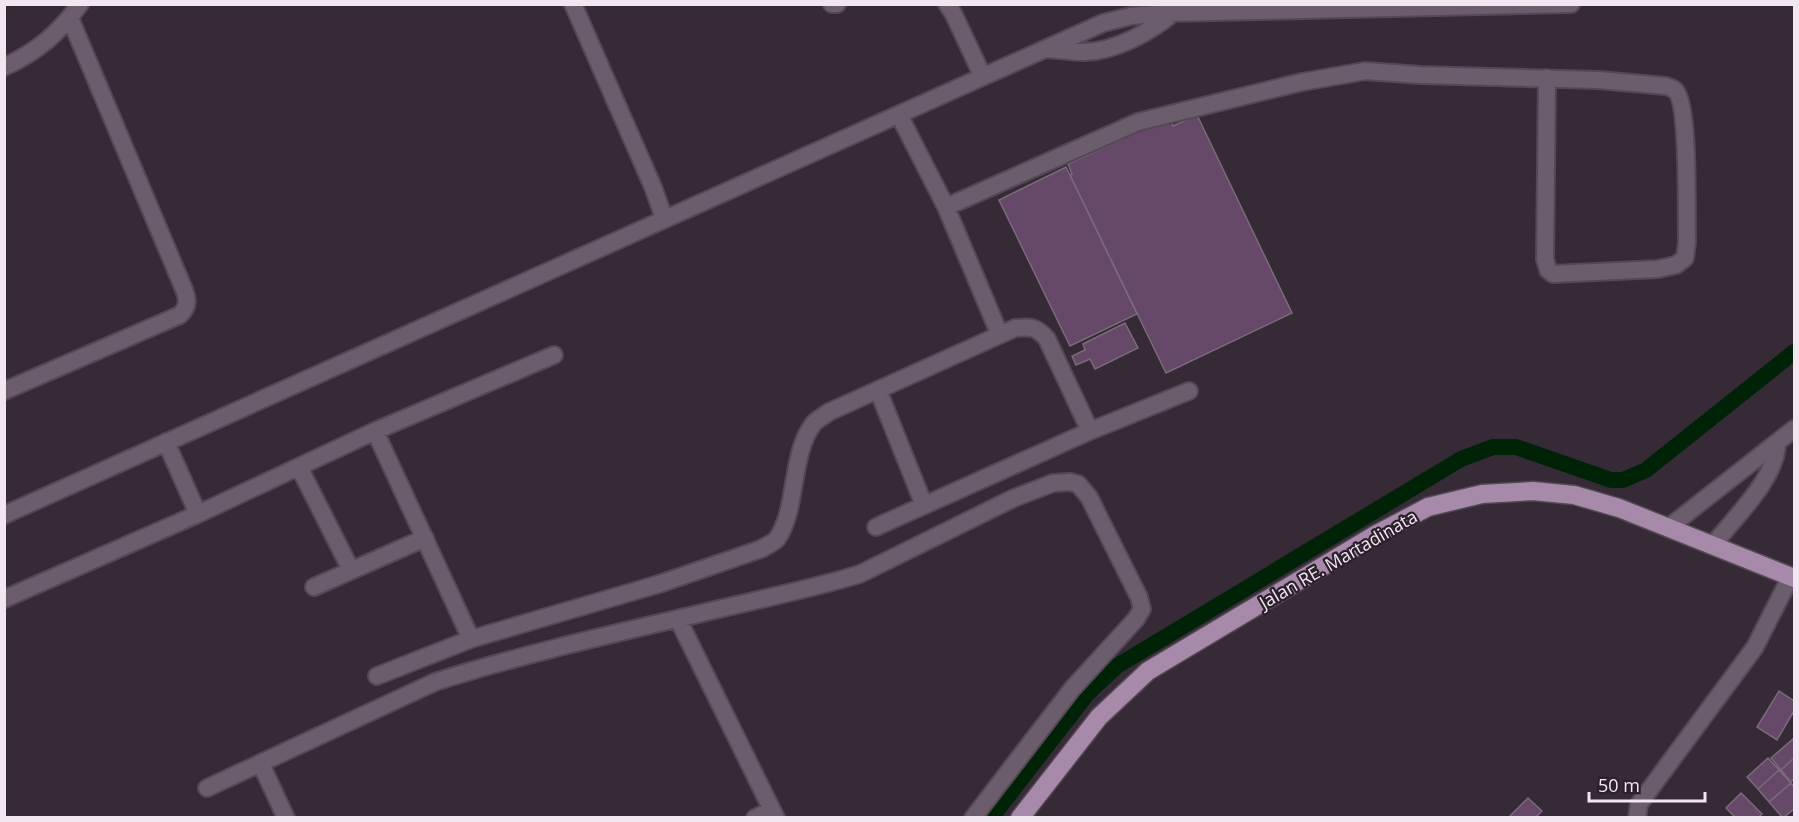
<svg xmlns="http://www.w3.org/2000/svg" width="1799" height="822" font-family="'Open Sans',sans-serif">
<rect width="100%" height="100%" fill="#362a37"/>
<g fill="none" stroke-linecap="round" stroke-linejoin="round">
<path stroke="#002307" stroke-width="16" d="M991,818L1087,694L1117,666L1461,459L1493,447H1516L1611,480H1623L1646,470L1794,352"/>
</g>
<path fill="#664869" stroke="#7a6b7b" stroke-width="1.5" d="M1197,115L1292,313L1166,373L1070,175L1072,174L1068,164L1170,117L1173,126Z
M1066,167L1137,314L1070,346L999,200Z
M1125,323L1138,348L1095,369L1090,359L1076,365L1072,356L1085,350L1083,344Z
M1779,691L1794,701V711L1777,740L1757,727Z
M1793,739L1794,741V758L1781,770L1771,758Z
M1768,758L1779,770L1758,789L1747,777Z
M1794,758V779L1791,782L1781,770Z
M1779,770L1791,783L1769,802L1758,789Z
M1791,783L1794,787V809L1783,818L1769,802Z
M1741,793L1762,814L1758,818H1736L1726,808Z
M1528,798L1542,811L1535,818H1512L1510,816Z"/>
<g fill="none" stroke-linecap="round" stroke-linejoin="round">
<defs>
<path id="minor" d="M573,4L653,187L664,218
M832,4H837
M947,4L954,15L983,77
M1048,49C1060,50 1073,52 1085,52C1116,51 1150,32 1173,13
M4,67C37,52 59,33 80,4
M899,115L946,207L1138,122L1302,82L1365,71L1421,75L1598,80L1666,86C1669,87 1672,88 1675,90C1690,104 1686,216 1687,242L1685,258L1676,265L1658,269L1553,274L1548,270L1545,259L1547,78
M946,207L999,333
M878,390L924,505
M4,391L180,315C189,306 188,299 183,287L70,18
M375,431L471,639L659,584L761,549C766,546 773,543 777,539C798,509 790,453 814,423C818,419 825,415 829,412L1015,328C1031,327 1036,326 1047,339L1090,431
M166,442L198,514
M299,467L351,570
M4,515L1103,23L1131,16L1166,13L1571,4
M876,527L1090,431L1189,391
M1668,528L1794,429
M1713,545C1734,518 1777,478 1777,443
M314,587L425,538
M4,599L198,514L375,431L554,355
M678,619L776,818
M377,676L471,639
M261,764L286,818
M207,788L435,682C529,652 627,631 723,608C769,597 815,588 860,574L1014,498L1053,483L1070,482L1078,484L1089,497L1139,597L1142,609L1136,619L1072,689L973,818
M755,818L772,810
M1637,818L1639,804L1755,647L1791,576"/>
<path id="major" d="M1020,818L1099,717L1148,671L1375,535L1428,507L1482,494L1533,491L1574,495L1619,508L1794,578"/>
</defs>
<use href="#minor" stroke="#544855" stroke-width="20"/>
<use href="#major" stroke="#544855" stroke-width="21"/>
<use href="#minor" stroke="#6b5d6c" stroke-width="16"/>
<use href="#major" stroke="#a78aa9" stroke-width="18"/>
</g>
<g text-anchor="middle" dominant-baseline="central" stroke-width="4.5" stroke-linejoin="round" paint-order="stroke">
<g font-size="18" fill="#f0e7f0" stroke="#2c202d">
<text transform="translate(1338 559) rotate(-30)">Jalan RE. Martadinata</text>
</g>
</g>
<rect width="1799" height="822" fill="none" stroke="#f0e7f0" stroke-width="12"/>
<path d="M1589 792v9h116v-9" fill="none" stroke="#f0e7f0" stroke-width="3"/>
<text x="1598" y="792" font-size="18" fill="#f0e7f0" stroke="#2c202d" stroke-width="4.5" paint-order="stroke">50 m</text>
</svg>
